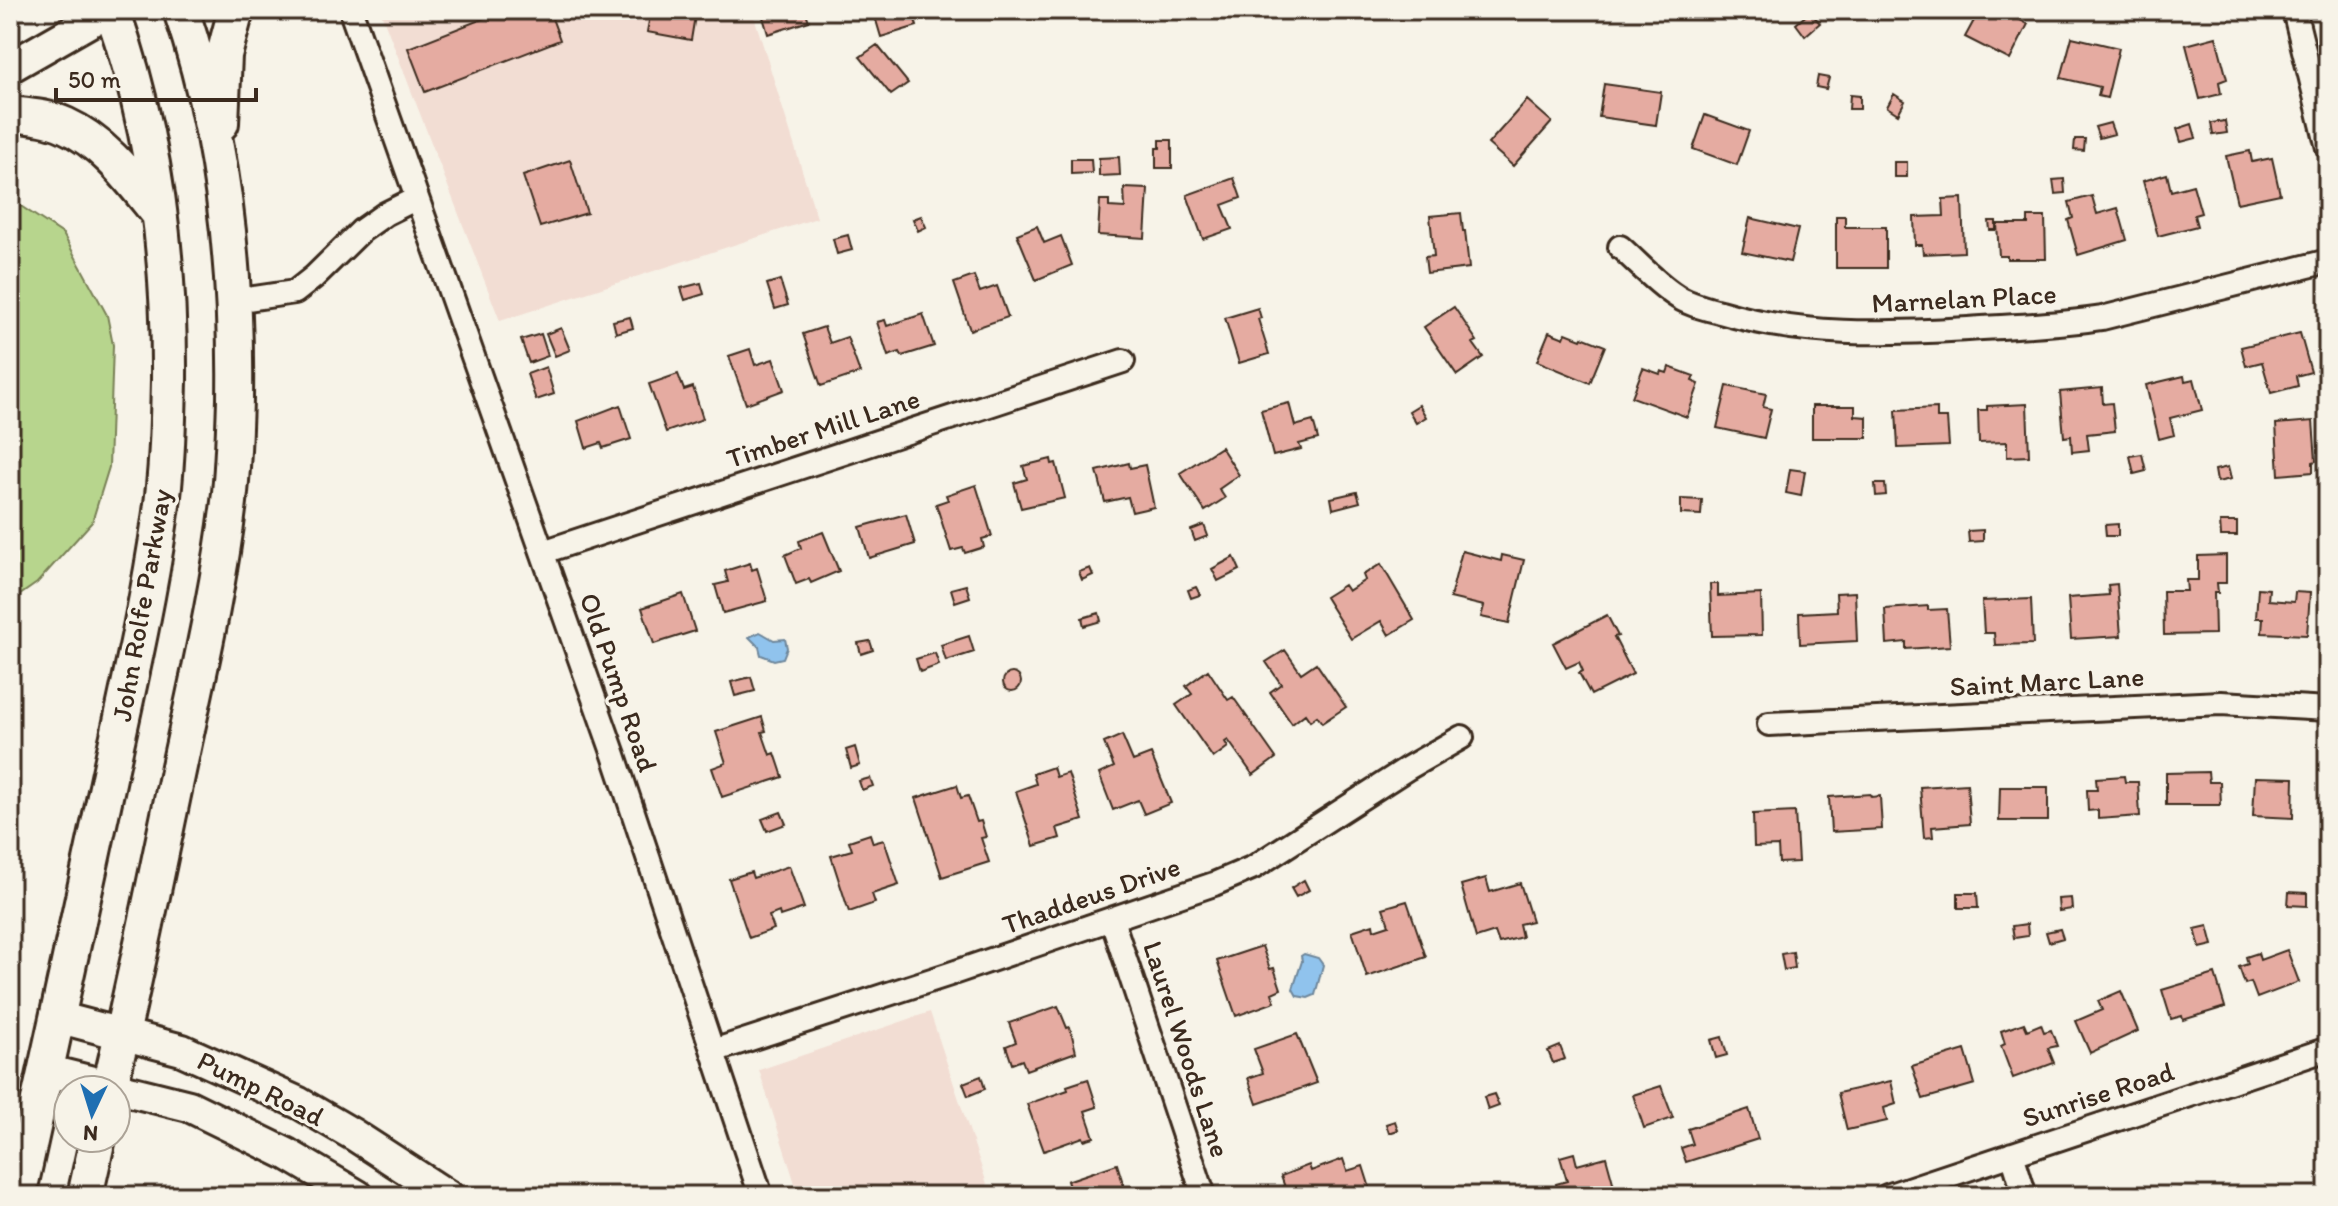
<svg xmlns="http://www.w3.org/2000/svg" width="2338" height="1206" font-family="Itim,sans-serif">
<rect width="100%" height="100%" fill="#f7f3e8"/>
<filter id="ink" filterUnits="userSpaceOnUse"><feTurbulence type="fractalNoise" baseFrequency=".0125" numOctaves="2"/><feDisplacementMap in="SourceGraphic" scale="16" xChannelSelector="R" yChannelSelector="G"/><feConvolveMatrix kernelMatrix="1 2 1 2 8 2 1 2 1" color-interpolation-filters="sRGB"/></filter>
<g filter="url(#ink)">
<path fill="#f2ddd3" d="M380,10H752L817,218L500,321Z
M930,1012L991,1196H799L759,1070Z"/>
<path fill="#b7d58d" stroke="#798056" stroke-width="2" d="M10,199L63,234L107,315L113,345L109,467L92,522L37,583L10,602Z"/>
<path fill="#90c3ed" stroke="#6e869a" stroke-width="2" d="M760,632L774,640L785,639L787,648L783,658L774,660L761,655L759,647L749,637Z
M1304,954L1318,958L1323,965L1315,995L1308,998L1297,996L1293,989L1302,961L1301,956Z"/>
<path fill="#e5aba1" stroke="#3b2a1e" stroke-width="2" d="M505,10H549L560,40L425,92L408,48Z
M651,10H696L691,40L647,32Z
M761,10H805L809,21L768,34Z
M873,10H912L917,26L881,37Z
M1724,10H1769L1768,17L1724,13Z
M1984,10H2001L2028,24L2010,60L1965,37L1977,15L1980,17Z
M1810,12L1820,23L1805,36L1796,24Z
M2072,37L2119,48L2107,98L2098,96L2100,87L2061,78Z
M2216,37L2227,79L2219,82L2221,94L2200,99L2186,45Z
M877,45L908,83L891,95L860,57Z
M1818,76L1829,78L1826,89L1816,87Z
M1604,84L1661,92L1656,125L1599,117Z
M1894,94L1905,101L1898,114L1887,107Z
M1850,95L1860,96V109H1849Z
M1527,100L1552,122L1513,166L1488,144Z
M1705,115L1749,131L1737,165L1693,149Z
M2225,121L2227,133L2213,135L2211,123Z
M2110,123L2114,134L2099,138L2095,127Z
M2192,124L2196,138L2181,142L2177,129Z
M2075,139H2085L2084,151L2074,150Z
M1160,140H1172V168H1156V148H1160Z
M2250,151L2252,162L2272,158L2280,194L2237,203L2226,156Z
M1119,157L1120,175L1099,176V158Z
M1071,159H1091L1092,173L1071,174Z
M570,160L587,213L540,227L523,176Z
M1894,162H1907V177H1894Z
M2167,174L2171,191L2193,185L2201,213L2194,215L2197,226L2158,236L2143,181Z
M1234,178L1241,198L1222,205L1232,229L1203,239L1187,195Z
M2064,179L2065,193L2055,194L2053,180Z
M1124,188L1148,189L1145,238L1098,235L1100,200H1109V207L1125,208Z
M2092,196L2097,214L2118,208L2127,240L2078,255L2068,220L2073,218L2069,202Z
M1962,198L1964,252L1923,254L1922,245H1915L1914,217L1944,216L1943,199Z
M1461,213L1463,231H1465L1469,268L1427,273L1425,257L1434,256L1430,216Z
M921,216L926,227L918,231L913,219Z
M1836,216H1845V227H1886V268H1836Z
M2028,217H2045L2046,259H2007V256H1999L1997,224H2028Z
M1750,218L1798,229L1790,262L1742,252Z
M1989,221H1996V230H1990Z
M1037,226L1044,243L1061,236L1072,265L1036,280L1017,234Z
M848,235L852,250L837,254L833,239Z
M974,276L980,292L997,286L1008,317L970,330L954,283Z
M780,280L788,305L775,309L767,284Z
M701,283L704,294L685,300L681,288Z
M1454,307L1477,341L1473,343L1483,357L1457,375L1424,327Z
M1258,308L1261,318L1258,319L1269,354L1239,363L1225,318Z
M923,314L934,346L902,356L900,352L888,356L877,322L885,320L887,326Z
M630,317L633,328L616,333L613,321Z
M824,327L830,343L847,337L860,373L821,386L803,334Z
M561,328L570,350L555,356L546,334Z
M1549,332L1564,338L1566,333L1581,339L1582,337L1605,346L1590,383L1537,361Z
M2300,333L2311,372L2296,376L2298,386L2271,393L2262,362L2246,366L2241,347Z
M541,334L548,356L529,363L521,340Z
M750,349L755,365L773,359L784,390L746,404L729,356Z
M546,367L554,394L536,400L527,374Z
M1669,367L1694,376L1692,381L1699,384L1687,417L1632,397L1643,368L1660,374L1661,371L1667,373Z
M678,374L684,390L693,387L703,419L666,432L649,384Z
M2184,376L2185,381L2194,379L2202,410L2170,418L2174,435L2159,439L2146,385Z
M1727,386L1766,394L1763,407L1771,409L1764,438L1717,428Z
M2102,388L2103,404L2112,403L2115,431L2087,434L2089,450L2072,452L2071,436L2064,437L2060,392Z
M1289,403L1295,426L1313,421L1318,439L1299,444L1301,449L1273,456L1261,410Z
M2027,404L2029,456L2007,457V442L1979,443L1978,410H1987V406Z
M620,405L631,439L603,448L601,443L586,448L578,421Z
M1419,405L1426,417L1416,423L1409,411Z
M1812,406H1855V416L1867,417V438H1812Z
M1937,408V418H1947L1949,446L1898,448L1896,410Z
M2313,421L2316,461L2313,462V472L2279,475L2276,424Z
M1221,447L1239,475L1219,489L1225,498L1205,511L1180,473Z
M2142,454L2146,471L2134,474L2130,456Z
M1051,459L1052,464L1056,463L1065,498L1021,508L1014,483L1027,479L1023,466Z
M1129,463L1130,468L1145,465L1154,507L1132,512L1128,497L1105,502L1097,471Z
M2228,467L2231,479L2217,482L2215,470Z
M1790,469L1805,471L1801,496L1786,493Z
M1875,484H1885L1886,495L1876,496Z
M976,485L992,536L982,539L984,547L965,553L963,548L951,551L936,504L948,500L946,495Z
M1357,492L1360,502L1333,509L1331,498Z
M1681,499L1702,500L1701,515L1681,514Z
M906,514L915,544L869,558L860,527Z
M2220,522H2237V536H2221Z
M2118,524V536H2106L2105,525Z
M1204,525L1208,536L1195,541L1191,530Z
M1983,530V541L1969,542L1968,531Z
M823,532L839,571L811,583L809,579L796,584L785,555L801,548L799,541Z
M1462,551L1501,561L1502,555L1524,560L1509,623L1481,617L1484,606L1450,598Z
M2226,555V583H2217L2218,593H2214L2215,634L2164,635L2163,591H2187L2186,580H2198V556Z
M1234,557L1240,570L1218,581L1212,569Z
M750,563L752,570L757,568L767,601L723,613L715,585L728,582L725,571Z
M1381,564L1414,620L1389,635L1381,621L1351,639L1325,597L1344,585L1348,591L1365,580L1363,575Z
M1090,568L1093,575L1082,580L1079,572Z
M1710,584H1718V596L1761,594L1762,635L1712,636Z
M2117,584L2121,636L2071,639L2068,598L2109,595L2108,585Z
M966,585L970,597L955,602L951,589Z
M1196,587L1200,595L1191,598L1188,590Z
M2258,588L2269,589L2268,600L2294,602L2295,592L2310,593L2307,635L2262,633L2263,618H2256Z
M1855,592L1857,641L1800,644L1799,613L1837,611L1836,593Z
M683,594L695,631L654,644L642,608Z
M2031,599L2033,644L1995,645L1994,633H1984L1982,601Z
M1928,606V610L1947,609L1950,646L1906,649V642L1887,644L1885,609Z
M1099,613L1101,621L1084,626L1082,618Z
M1607,615L1618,636L1614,637L1633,674L1591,695L1579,673L1583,671L1579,662L1566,668L1553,643Z
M969,636L974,652L946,661L941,645Z
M870,641L873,650L861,654L858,643Z
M1285,650L1301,673L1316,663L1346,707L1322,723L1317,716L1310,721L1305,714L1292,724L1270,692L1281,684L1266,662Z
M935,653L939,665L920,672L916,659Z
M1208,670L1228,700L1233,697L1276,758L1253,775L1228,740L1225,742L1228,747L1213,758L1176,705L1192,694L1186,686Z
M1003 682a9 9 0 1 1 18 0a9 9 0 1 1-18 0Z
M751,677L755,691L735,696L731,682Z
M762,717L766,731L762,732L770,755L775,753L783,777L722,797L712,768L726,763L716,732Z
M1122,735L1133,761L1151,754L1171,803L1144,814L1138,800L1113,810L1099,774L1114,767L1104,743Z
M855,747L860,765L851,768L846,750Z
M1053,767L1056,777L1068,773L1083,820L1057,828L1060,838L1034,846L1016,791L1036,784L1033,774Z
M2208,772L2209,782H2220L2221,805H2166V773Z
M2124,776L2125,782H2138L2140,816L2098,819V810L2088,811L2087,790H2097L2096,778Z
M2255,777L2294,778L2293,818L2253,816Z
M870,778L873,786L862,790L859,781Z
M1967,784L1970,824L1932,827L1933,837L1924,838L1920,787Z
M957,785L961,798L968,796L977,822L981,821L986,837L981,838L989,862L942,877L916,798Z
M2000,787H2048V821H1999Z
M1870,794L1871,797L1880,796L1882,829L1831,832L1829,797Z
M781,812L786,824L767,831L762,819Z
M1795,812L1798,862L1779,863L1778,846L1754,847L1753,814Z
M870,834L873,843L884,840L899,885L872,894L875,903L849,912L831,856L852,850L849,841Z
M789,866L804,908L780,916L779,912L769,916L774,929L749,938L729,879L751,872L753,878Z
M1486,878L1490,892L1520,883L1532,921L1519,924L1522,937L1499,943L1495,932L1476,938L1461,885Z
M1304,880L1309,890L1296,897L1291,888Z
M2289,892L2307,893V906L2288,905Z
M1958,893H1977L1978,908H1958Z
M2071,898L2072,909L2059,911L2058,899Z
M1407,901L1426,957L1367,977L1352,931L1373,924L1374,930L1389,925L1383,908Z
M2027,924L2028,936L2014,938L2012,926Z
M2208,926L2213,945L2200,948L2195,929Z
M2060,929L2063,938L2049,942L2046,932Z
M1262,946L1270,969L1274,968L1281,989L1272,993L1275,1002L1236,1016L1217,961Z
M2287,950L2299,982L2257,998L2251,982L2245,984L2239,967L2248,964L2246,957L2258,953L2260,960Z
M1793,952L1795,968L1784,970L1781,954Z
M2215,974L2225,1007L2183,1020L2182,1016L2171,1019L2162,990Z
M2121,991L2138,1031L2090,1053L2076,1021L2102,1010L2098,1001Z
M1058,1006L1067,1028L1070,1027L1076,1052L1026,1070L1022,1060L1012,1064L1006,1046L1016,1042L1009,1023Z
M2024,1023L2027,1030L2041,1024L2044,1032L2051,1030L2057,1046L2048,1048L2054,1063L2013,1078L2001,1046L2005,1044L2001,1031Z
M1297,1034L1317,1083L1257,1104L1248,1078L1263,1073L1254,1049Z
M1722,1037L1727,1055L1716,1058L1711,1040Z
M1560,1046L1565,1059L1553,1063L1548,1051Z
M1965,1050L1975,1084L1923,1099L1912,1066Z
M981,1076L985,1089L968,1096L963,1083Z
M1088,1079L1097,1107L1085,1111L1094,1137L1084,1140L1083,1137L1044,1151L1027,1104L1068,1090L1067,1086Z
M1891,1081L1896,1104L1884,1108L1887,1121L1847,1130L1838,1093Z
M1661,1086L1673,1118L1644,1128L1633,1095Z
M1494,1094L1499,1106L1488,1110L1484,1097Z
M1749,1109L1758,1139L1686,1162L1681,1148L1693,1144L1688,1129Z
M1395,1121L1398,1130L1389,1133L1386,1124Z
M1574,1153L1577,1165L1606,1157L1614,1186L1582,1196H1559L1556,1184L1567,1181L1560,1157Z
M1343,1159L1347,1171L1363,1166L1370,1188L1355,1193L1357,1196H1288L1281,1176L1309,1165L1311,1171Z
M1117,1164L1127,1196H1072L1067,1181Z
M2180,1189L2182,1196H2152Z"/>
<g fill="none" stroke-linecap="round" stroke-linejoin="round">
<defs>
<path id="minor" d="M2294,10L2328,148
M353,17L614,755L758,1187
M1620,247C1637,262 1655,282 1675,295C1687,304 1705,308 1720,312C1804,337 1882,334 1968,329C2013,326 2058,325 2102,318L2328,261
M234,301L295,292L314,277L361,231L385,214L417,198
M543,552L1123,361
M1769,724L2221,703L2328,709
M1112,920L1204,1196
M713,1051L950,974L1214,884L1254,867L1408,768L1462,737
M2012,1154L2025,1196
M1887,1196L2328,1049"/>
<path id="secondary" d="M10,67L110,10
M57,1017L182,1050L299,1103L354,1135L448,1196
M45,1070L189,1106L287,1154L358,1196"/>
<path id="primary" d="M10,114C28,116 48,117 65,125C105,143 132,181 159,214
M221,123L224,55L236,10
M109,1090C134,986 155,881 177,776C196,685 218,594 229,502C233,468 234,433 235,399C237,269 223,134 181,10
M18,1196C48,1060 78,923 107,787C126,698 147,609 160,519C167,473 168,426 169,380C170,254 154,129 112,10
M85,1196L98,1138"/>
</defs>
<use href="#minor" stroke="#3b2a1e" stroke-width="28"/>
<use href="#secondary" stroke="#3b2a1e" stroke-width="36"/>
<use href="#primary" stroke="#3b2a1e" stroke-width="40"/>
<use href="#minor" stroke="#f7f3e8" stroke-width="22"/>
<use href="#secondary" stroke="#f7f3e8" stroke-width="30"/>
<use href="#primary" stroke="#f7f3e8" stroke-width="34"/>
</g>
</g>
<g text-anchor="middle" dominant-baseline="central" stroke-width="7" stroke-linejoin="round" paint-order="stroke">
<g font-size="28" fill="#3b2a1e" stroke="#f7f3e8">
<text transform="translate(1964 298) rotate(-3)">Marnelan Place</text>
<text transform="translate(823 428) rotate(-18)">Timber Mill Lane</text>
<text transform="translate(141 605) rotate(-80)">John Rolfe Parkway</text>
<text transform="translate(2047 681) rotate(-3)">Saint Marc Lane</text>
<text transform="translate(619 682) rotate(71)">Old Pump Road</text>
<text transform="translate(1091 895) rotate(-19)">Thaddeus Drive</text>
<text transform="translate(1187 1049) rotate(72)">Laurel Woods Lane</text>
<text transform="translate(261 1088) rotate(26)">Pump Road</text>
<text transform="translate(2098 1094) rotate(-18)">Sunrise Road</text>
</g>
</g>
<rect width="2338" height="1206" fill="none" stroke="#f7f3e8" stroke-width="40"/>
<rect x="20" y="20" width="2298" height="1166" fill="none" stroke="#3b2a1e" stroke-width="3" filter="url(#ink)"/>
<g transform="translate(92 1114) rotate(184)"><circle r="38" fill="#f7f3e8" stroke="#aca397" stroke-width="2"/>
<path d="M0-6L14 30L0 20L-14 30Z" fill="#1f6fb2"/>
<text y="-12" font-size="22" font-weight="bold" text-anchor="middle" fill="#3b2a1e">N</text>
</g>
<path d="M56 88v12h200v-12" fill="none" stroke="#3b2a1e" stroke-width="4"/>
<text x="68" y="88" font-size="24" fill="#3b2a1e" stroke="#f7f3e8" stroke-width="6" paint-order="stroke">50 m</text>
</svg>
